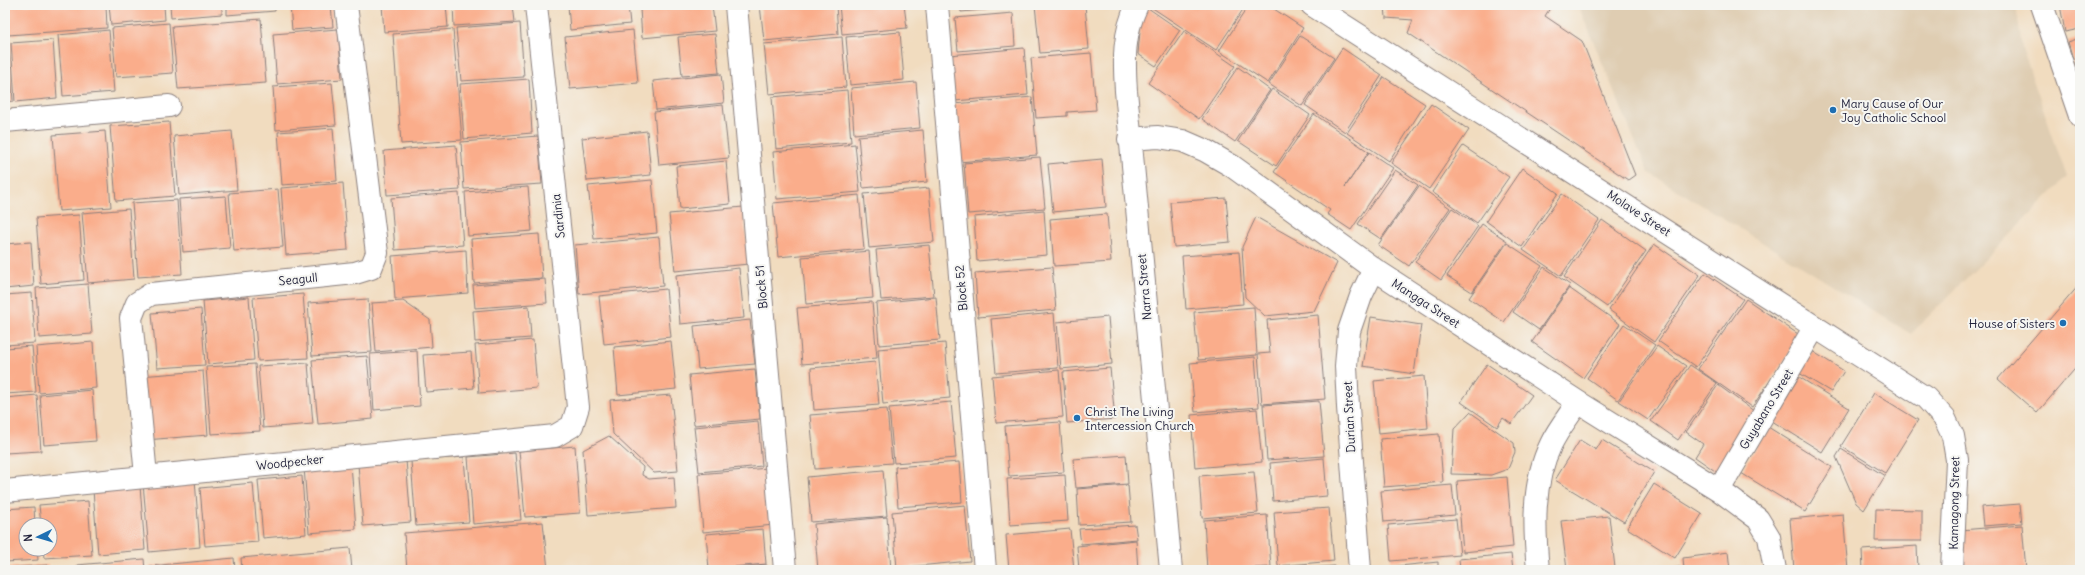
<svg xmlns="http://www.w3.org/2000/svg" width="2085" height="575" font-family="Delius,sans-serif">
<rect width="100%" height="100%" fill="#f6f6f2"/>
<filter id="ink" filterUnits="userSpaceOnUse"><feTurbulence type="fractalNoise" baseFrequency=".025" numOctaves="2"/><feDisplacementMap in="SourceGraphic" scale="8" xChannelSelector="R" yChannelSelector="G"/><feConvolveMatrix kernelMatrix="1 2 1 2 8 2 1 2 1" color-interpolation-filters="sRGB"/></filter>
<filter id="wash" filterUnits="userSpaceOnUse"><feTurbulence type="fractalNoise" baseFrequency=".012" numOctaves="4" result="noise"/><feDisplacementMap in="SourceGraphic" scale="16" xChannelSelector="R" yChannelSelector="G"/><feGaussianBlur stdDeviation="0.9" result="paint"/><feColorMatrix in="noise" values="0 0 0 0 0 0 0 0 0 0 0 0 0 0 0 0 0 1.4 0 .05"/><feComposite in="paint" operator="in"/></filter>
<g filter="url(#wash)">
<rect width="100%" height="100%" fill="#f1dcbf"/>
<path fill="#dfcdb2" d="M1578,5H2016L2022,48L2067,177L1911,334L1648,172Z"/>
<g id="blocks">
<path fill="#faad8b" d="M5,5H106L107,28L8,35L13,101L5,102V32H7Z
M109,5H164L165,20L111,25Z
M170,5H222V14L171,18Z
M227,5H275V11L227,15Z
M290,5H331L333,27L292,30Z
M382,5H446L448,27L384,32Z
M453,5H513L515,22L454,26Z
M568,5H628L630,24L570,30Z
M678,5H712L715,31L642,38L640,9Z
M760,5H836L838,34L764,41Z
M839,5H904L907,28L842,34Z
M960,5H1026V6L961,12Z
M1035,5H1085L1089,49L1040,53Z
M1148,5H1246L1216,50Z
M1249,5H1268L1303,28L1268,83L1219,51Z
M1385,5H1552L1545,16L1582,41L1635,175L1628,180L1408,33L1413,20L1386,18Z
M2060,5H2080V29L2065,32Z
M1148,8L1180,30L1156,66L1138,54L1141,19Z
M1013,13L1015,46L958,51L955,18Z
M261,19L266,83L178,89L172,26Z
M169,23L173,73L116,77L112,28Z
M520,23L524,77L461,81L456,28Z
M338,29L342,79L277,84L273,34Z
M453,29L462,140L401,144L393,34Z
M109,30L114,92L63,96L58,35Z
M633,30L638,83L570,89L565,37Z
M1184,31L1235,66L1199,119L1148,83Z
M900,32L904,80L850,85L846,37Z
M715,34L719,73L682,76L678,37Z
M1300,36L1334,58L1302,106L1269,84Z
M842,37L846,87L769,94L764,44Z
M2080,38V75L2078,76L2068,42Z
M53,40L57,98L15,102L11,43Z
M1024,48L1028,95L954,101L950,55Z
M1342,48L1382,75L1345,132L1305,105Z
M1091,53L1096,110L1067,112V116L1036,118L1031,58Z
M1238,67L1270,90L1235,142L1202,119Z
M721,74L724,103L656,110L653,81Z
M1384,77L1425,104L1389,161L1347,133Z
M529,79L532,133L464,139L460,84Z
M916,82L920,128L854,134L851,88Z
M332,83L336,125L276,130L273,87Z
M1272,89L1310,115L1276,166L1238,141Z
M847,90L851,142L776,149L772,97Z
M1032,97L1037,155L959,162L954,104Z
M1431,104L1469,130L1429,189L1391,163Z
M723,105L729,158L659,165L654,112Z
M1314,114L1369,152L1345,187L1369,152L1393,168L1351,230L1327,214L1330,210L1274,172Z
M169,122L175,196L116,201L110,126Z
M333,128L337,181L282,185L278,132Z
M923,130L927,182L863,188L858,136Z
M105,131L111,207L59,211L53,135Z
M232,131L237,190L179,195L174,136Z
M647,131L651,175L587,181L582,138Z
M538,136L542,184L464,189L461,142Z
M855,144L860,192L777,199L773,152Z
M456,145L460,190L387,195L384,151Z
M1463,146L1509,177L1477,223L1432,192Z
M1040,157L1045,208L968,214L964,163Z
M1102,159L1106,207L1053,212L1048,164Z
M726,161L730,204L680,209L676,166Z
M1522,168L1558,193L1522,247L1486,221Z
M1395,170L1418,185L1381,239L1358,224Z
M652,180L657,233L594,239L588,186Z
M343,183L348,250L286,255L281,188Z
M1419,186L1450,208L1409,266L1378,245Z
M528,187L532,231L468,236L465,192Z
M929,188L934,242L869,248L864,194Z
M278,189L283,247L234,251L229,193Z
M459,193L463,245L395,250L391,198Z
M1562,194L1599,220L1561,276L1523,250Z
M859,195L864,249L778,257L773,203Z
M226,196L230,248L183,252L179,199Z
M1226,198L1230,242L1174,247L1170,202Z
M177,200L182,274L138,277L132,203Z
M743,207L749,264L675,271L669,214Z
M1452,208L1478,226L1441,280L1415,262Z
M129,209L134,279L88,283L82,213Z
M1044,210L1047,255L977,261L974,217Z
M1107,214L1111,262L1054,266L1050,219Z
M79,215L84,280L41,284L36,218Z
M1256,217L1337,263L1314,311L1265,316L1245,297L1242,247Z
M1602,220L1646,251L1607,307L1564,277Z
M1482,224L1507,241L1472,292L1447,276Z
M539,234L542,278L474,283L471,239Z
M659,237L663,286L579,294L575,245Z
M31,242L34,286L5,289V244Z
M1507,243L1542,266L1504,322L1469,298Z
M1654,244L1700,275L1654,342L1609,310Z
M929,245L934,296L881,300L876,250Z
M466,250L468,293L395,299L392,256Z
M869,251L873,298L806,304L802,257Z
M1239,252L1243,304L1186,309L1182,256Z
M1052,267L1056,310L978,317L975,273Z
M1544,267L1570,285L1539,330L1513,312Z
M739,268L744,318L680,324L676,275Z
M1705,273L1743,299L1696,367L1658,341Z
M545,279L547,303L475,308L473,285Z
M88,284L92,334L39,338L36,288Z
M2080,284V363L2037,413L1998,379Z
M1569,288L1620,324L1583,378L1532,342Z
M666,289L671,337L604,344L599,296Z
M32,293L35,343L5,345V295Z
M303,294L308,358L258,361L253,298Z
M249,297L254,360L208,364L203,301Z
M936,297L940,340L879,345L876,303Z
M368,299L372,352L312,356L308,303Z
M1746,299L1801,336L1752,407L1698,369Z
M403,301L430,320L432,347L376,352L372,303Z
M872,302L877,358L802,364L797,308Z
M529,306L531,338L475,342L473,311Z
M1254,307L1257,355L1198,360L1194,312Z
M201,309L205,365L157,368L152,313Z
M1054,313L1058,368L996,373L991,319Z
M1318,315L1325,399L1262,404L1258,354L1270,353L1267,320Z
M1108,317L1112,364L1061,369L1057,322Z
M1371,317L1421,325L1414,374L1363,366Z
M750,320L755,364L698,369L694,326Z
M1624,324L1655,345L1618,400L1587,378Z
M533,340L537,388L479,393L475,345Z
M671,341L676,389L618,395L614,347Z
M93,342L96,388L39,393L36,347Z
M945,343L950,398L883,404L878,349Z
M32,346L36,392L5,394V348Z
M1657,346L1686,366L1648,420L1619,401Z
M417,351L420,406L374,410L370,354Z
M1812,351L1844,371L1831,392L1799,373Z
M471,352L474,388L426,392L423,355Z
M367,356L373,419L318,424L312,360Z
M1255,357L1259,407L1195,412L1190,363Z
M875,362L879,405L814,410L811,368Z
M308,363L313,424L263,428L258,366Z
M255,364L260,431L211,434L206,367Z
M1487,364L1532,395L1511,424L1503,418L1497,427L1461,402Z
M1690,365L1717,383L1678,440L1651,421Z
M1110,368L1115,419L1067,423L1063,372Z
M755,369L760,419L694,425L689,375Z
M1059,370L1063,417L996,423L992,376Z
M203,371L208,435L145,440L140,376Z
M1424,376L1428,428L1379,433L1374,381Z
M1799,377L1849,408L1822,452L1772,421Z
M1718,385L1758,414L1718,473L1695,457L1703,444L1686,432Z
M92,390L96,441L44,445L40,395Z
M1874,393L1918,420L1885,473L1841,446Z
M37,395L41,451L5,453V398Z
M671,395L678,471L654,473L613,434L610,400Z
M1319,401L1324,456L1267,460L1263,405Z
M951,402L956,458L894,463L889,408Z
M887,409L892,463L815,469L810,415Z
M1257,409L1262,462L1195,468L1191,415Z
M1470,412L1514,443L1515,452L1508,469L1491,475L1451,474L1454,429Z
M758,421L762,466L699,472L694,427Z
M1060,422L1064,472L1009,476L1005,426Z
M1768,427L1832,467L1805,512L1741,473Z
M1439,434L1443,482L1384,487L1380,439Z
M609,436L643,467L642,475L649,479L674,477L676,508L588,515L583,450Z
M1580,440L1596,450L1602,440L1654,472L1624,522L1555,480Z
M575,446L580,513L525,517L519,451Z
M1841,449L1885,476L1864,510L1856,503L1836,457Z
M515,453L521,520L473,524L468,457Z
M1126,455L1128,484L1076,488L1073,459Z
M464,457L469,522L416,526L411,461Z
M1324,458L1327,496L1273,501L1270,463Z
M406,460L411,522L363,526L358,464Z
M959,462L962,502L898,507L895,467Z
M351,464L356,529L309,533L304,467Z
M768,468L774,525L703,532L698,474Z
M883,470L887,516L811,522L807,477Z
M1254,472L1258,513L1202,518L1199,476Z
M1065,475L1068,521L1010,525L1007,479Z
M302,476L306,534L263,538L258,480Z
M1507,477L1513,547L1463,552L1457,481Z
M195,479L200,547L149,552L143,483Z
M253,483L258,542L205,546L200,488Z
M1654,484L1702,514L1675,558L1627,528Z
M1128,485L1131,522L1079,525L1077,489Z
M1452,485L1455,515L1384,522L1381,491Z
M140,486L145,550L98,554L93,490Z
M88,501L92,555L44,558L43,549H50V525H41L39,505Z
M2020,504L2022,523L1983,526L1981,507Z
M965,505L970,561L897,568L892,512Z
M34,507L35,525H26V549H37L38,560L5,562V509Z
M1329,508L1334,561L1278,566L1274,512Z
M1876,509L1922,510V541H1875Z
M1843,514L1848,570H1794L1790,519Z
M1267,515L1271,567L1207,570L1204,520Z
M1609,516L1615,568L1567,570L1561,521Z
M887,517L891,570H818L814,524Z
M1456,519L1460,555L1391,561L1388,525Z
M543,522L548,570H407L404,533Z
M1135,525L1137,539L1081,544L1079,529Z
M2022,525L2026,570H1964L1961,530Z
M763,529L766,564L709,569L706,534Z
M1070,529L1074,570H1009L1006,535Z
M1136,540L1138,570H1079L1077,546Z
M1917,546L1918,570H1863L1862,550Z
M350,548L352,570H242L241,558Z
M1728,552L1730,570H1684L1683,558Z
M1511,554L1513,570H1460L1459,559Z
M234,558L235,570H150V566Z
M144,559L145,570H78L77,565Z
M1438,562V570H1390V567Z
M48,565V570H5V568Z
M767,565V570H727V569Z
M1334,566L1335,570H1296V569Z
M1680,567L1681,570H1660V569Z"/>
</g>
</g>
<g filter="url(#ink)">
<use href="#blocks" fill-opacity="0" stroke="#8a7f7d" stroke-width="1"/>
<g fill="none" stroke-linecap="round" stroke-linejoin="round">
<defs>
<path id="minor" d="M736,5L785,570
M937,5L985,570
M1137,5C1123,35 1124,59 1126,91L1171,570
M1312,5L1926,398L1945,419L1953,436L1957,460L1952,570
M2042,5L2080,116
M5,121L169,106
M1129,139L1158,137L1183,141L1206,151L1232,166L1374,269L1578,402L1719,490L1758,519L1769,537L1775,570
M146,476L131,318L137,303L151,294L355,273L371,268L377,253L346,5
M1719,490L1814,328
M5,491L555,436L572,426L578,407L536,5
M1360,570L1348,407L1346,366L1349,331L1361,296L1374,269
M1538,570C1534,527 1532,483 1551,444C1558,429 1569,416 1578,402"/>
</defs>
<use href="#minor" stroke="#8a7f7d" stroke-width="24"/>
<use href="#minor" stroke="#fff" stroke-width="22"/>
</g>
</g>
<g fill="#1f6fb2" stroke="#f6f6f2" stroke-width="1.5">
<circle cx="1833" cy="110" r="4"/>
<circle cx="2063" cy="323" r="4"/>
<circle cx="1077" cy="418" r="4"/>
</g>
<g text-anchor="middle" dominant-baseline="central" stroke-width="4" stroke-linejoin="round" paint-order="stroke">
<g font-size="12" fill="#22223b" stroke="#f6f6f2" text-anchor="start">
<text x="1841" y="103">Mary Cause of Our<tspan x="1841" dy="14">Joy Catholic School</tspan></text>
<text x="2055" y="323" text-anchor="end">House of Sisters</text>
<text x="1085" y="411">Christ The Living<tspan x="1085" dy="14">Intercession Church</tspan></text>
</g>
<g font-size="12" fill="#22223b" stroke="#f6f6f2">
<text transform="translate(1639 213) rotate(33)">Molave Street</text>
<text transform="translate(558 216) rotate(-96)">Sardinia</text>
<text transform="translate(298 279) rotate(-6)">Seagull</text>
<text transform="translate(761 287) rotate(-95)">Block 51</text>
<text transform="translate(1144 287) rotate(-95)">Narra Street</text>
<text transform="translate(961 288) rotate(-95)">Block 52</text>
<text transform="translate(1426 303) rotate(33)">Mangga Street</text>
<text transform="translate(1766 409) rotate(-59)">Guyabano Street</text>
<text transform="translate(1349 417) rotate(-93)">Durian Street</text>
<text transform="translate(290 462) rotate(-6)">Woodpecker</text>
<text transform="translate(1954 503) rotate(-89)">Kamagong Street</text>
</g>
</g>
<rect width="2085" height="575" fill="none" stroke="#f6f6f2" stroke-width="20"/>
<g transform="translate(38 537) rotate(265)"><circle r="19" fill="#f6f6f2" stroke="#a1a1a9"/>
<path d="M0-3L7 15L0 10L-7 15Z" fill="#1f6fb2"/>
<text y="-6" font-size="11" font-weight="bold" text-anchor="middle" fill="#22223b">N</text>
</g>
</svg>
